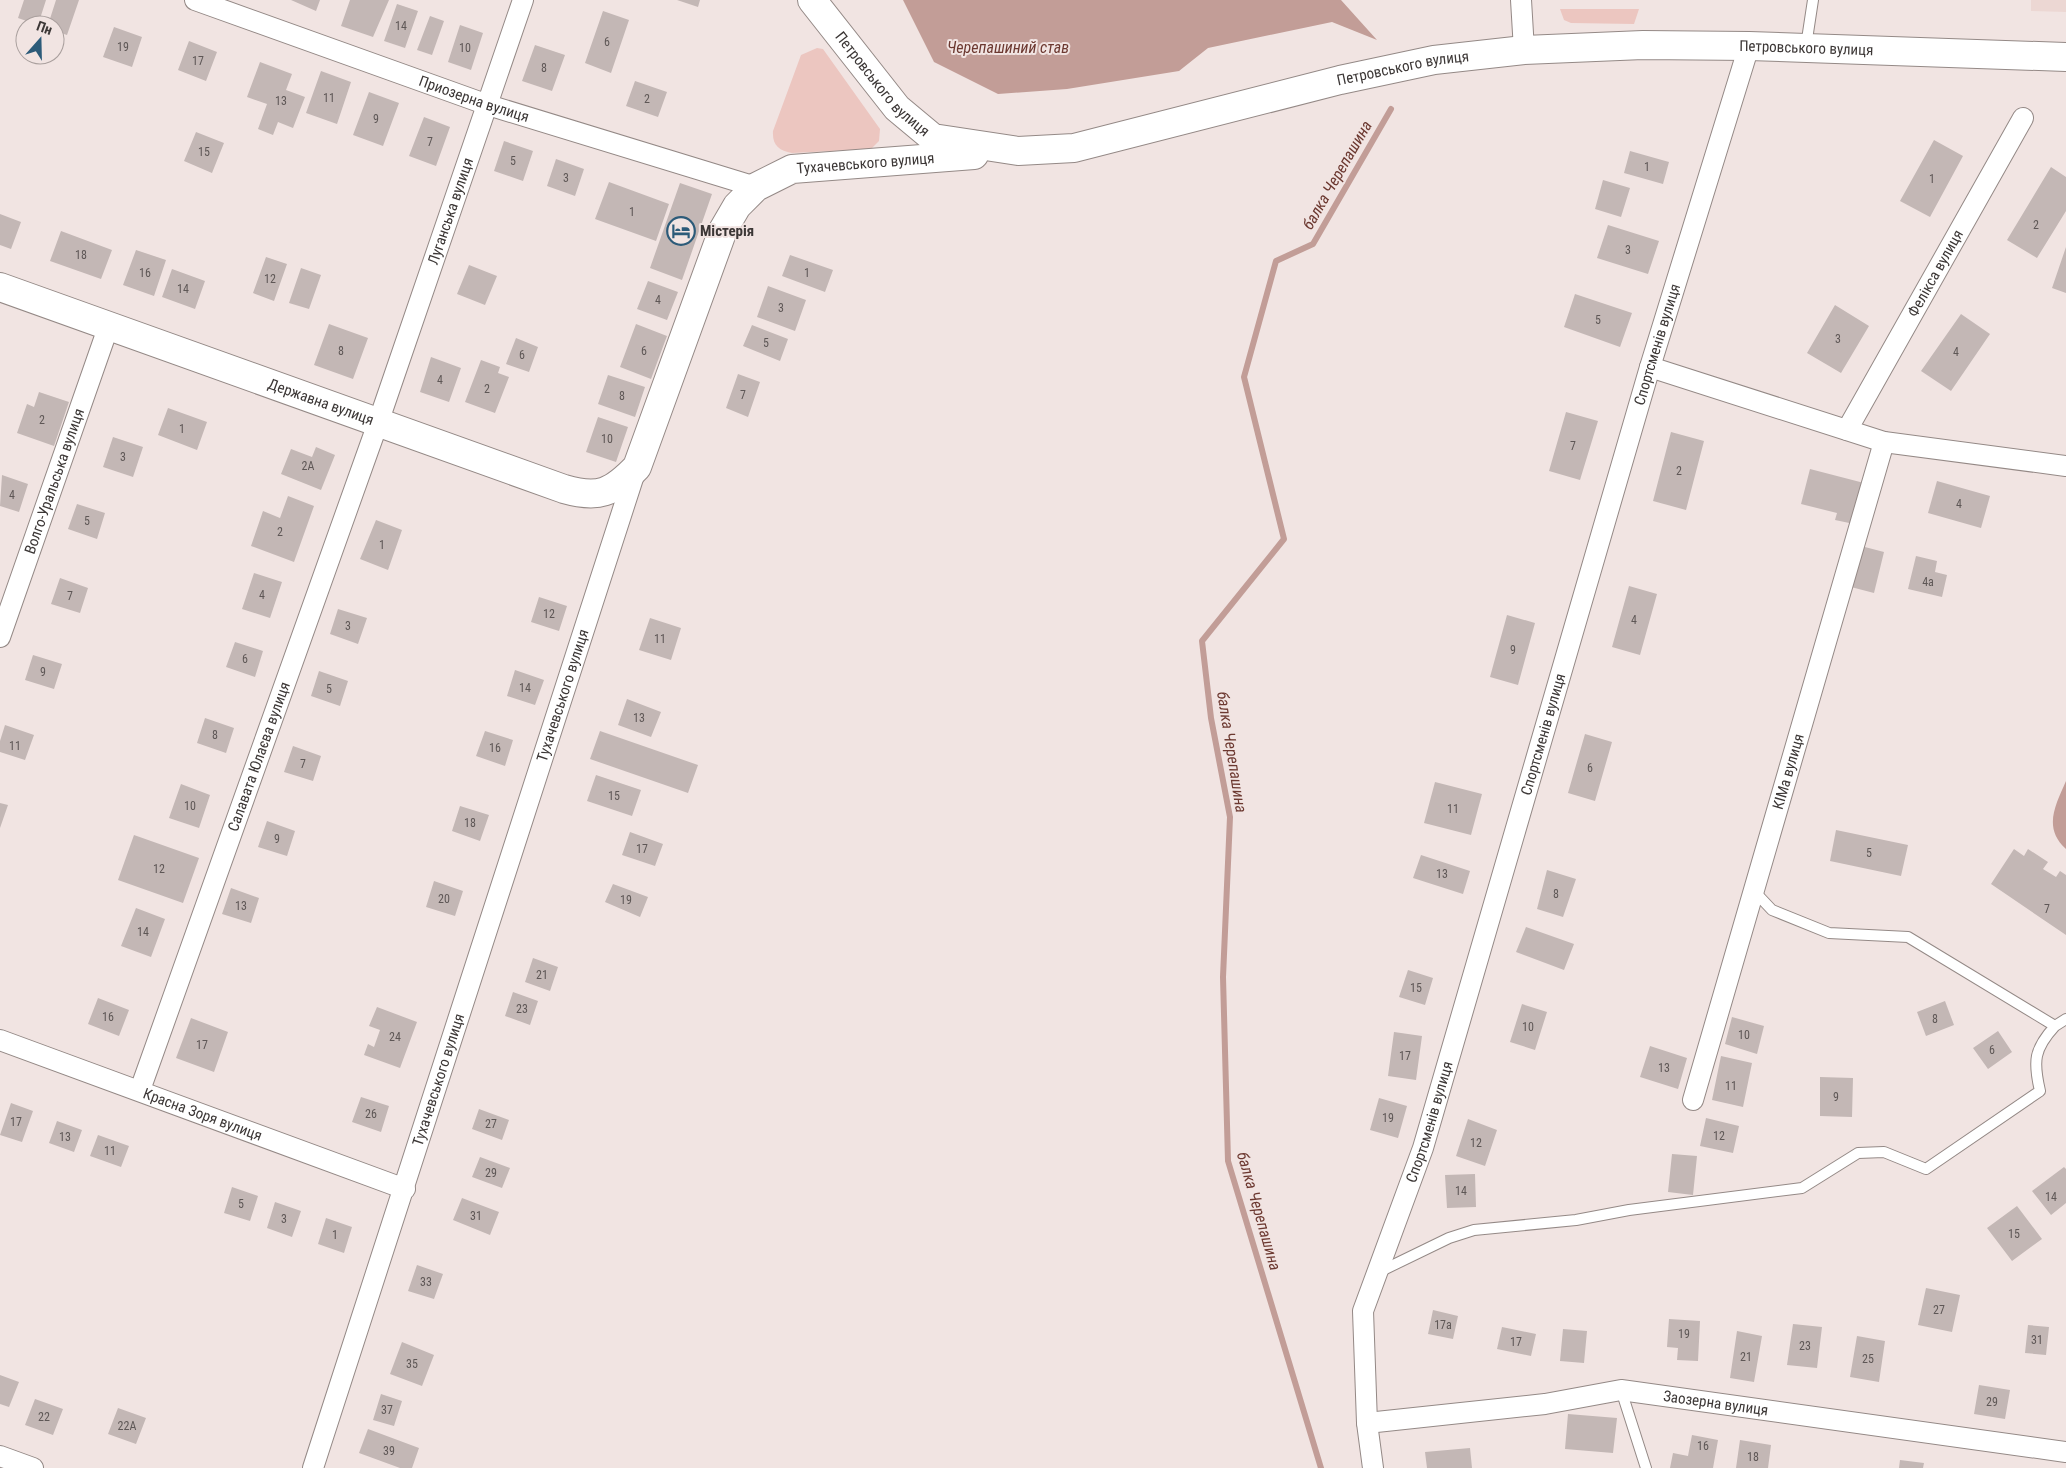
<svg xmlns="http://www.w3.org/2000/svg" width="2066" height="1468" font-family="'Roboto Condensed',sans-serif">
<rect width="100%" height="100%" fill="#f1e4e2"/>
<path fill="#ecd7d3" d="M2031,0H2066V12L2031,11Z"/>
<path fill="#ecc6c0" d="M1560,9H1639L1634,24L1571,23L1564,20Z
M817,48L823,49L880,129L879,141L871,149L792,153C779,151 772,145 773,131L801,55Z"/>
<path fill="#c29d97" d="M903,0H1341L1377,40L1332,22L1208,48L1179,71L1067,89L998,94L934,62Z
M2066,781V849C2043,828 2055,806 2066,781Z"/>
<g fill="none" stroke-linecap="round" stroke-linejoin="round">
<path stroke="#c29d97" stroke-width="6" d="M1321,1468L1228,1161L1223,977L1230,817L1211,718L1202,641L1284,539L1244,377L1276,261L1313,244L1391,109"/>
</g>
<path fill="#c3b7b5" d="M24,0H46L38,25L18,18Z
M56,0H79L67,35L55,31V25H48Z
M291,0H320L316,11Z
M350,0H389L373,37L341,26Z
M677,0H700L698,7Z
M397,4L418,11L405,48L384,41Z
M603,11L629,20L611,73L585,63Z
M430,16L444,21L432,55L417,50Z
M460,25L483,33L471,70L448,62Z
M114,27L142,37L132,67L103,57Z
M189,41L217,52L206,81L178,70Z
M535,45L565,55L552,91L522,81Z
M260,62L292,74L286,90L305,97L293,128L278,122L273,135L258,129L267,104L247,97Z
M321,71L351,82L337,124L306,113Z
M635,81L667,92L658,117L626,106Z
M369,92L399,103L383,146L353,135Z
M424,117L450,127L436,166L409,156Z
M196,132L224,143L212,173L184,161Z
M1934,140L1963,156L1930,217L1900,201Z
M504,141L533,151L523,181L494,171Z
M1630,151L1669,162L1663,184L1624,173Z
M556,159L584,169L575,196L547,186Z
M2051,167L2066,177V211L2037,258L2007,240Z
M1603,180L1630,188L1621,217L1595,209Z
M609,182L669,204L656,241L595,219Z
M680,183L712,194L682,280L650,268Z
M0,214L21,222L11,249L0,245Z
M1608,225L1659,241L1648,274L1597,258Z
M61,231L112,250L101,279L50,261Z
M2066,247V293L2052,288Z
M136,250L166,260L154,296L123,285Z
M790,255L833,270L825,292L782,276Z
M266,257L287,264L274,301L253,293Z
M469,265L497,276L485,305L457,294Z
M301,268L321,275L309,309L289,303Z
M172,269L205,281L195,309L162,297Z
M648,281L678,292L667,320L637,309Z
M768,286L806,300L795,331L757,317Z
M1575,294L1632,313L1620,347L1564,327Z
M1835,305L1869,326L1841,373L1807,353Z
M1961,314L1990,334L1951,391L1921,371Z
M329,324L368,338L353,379L314,365Z
M636,324L667,336L651,379L620,367Z
M752,325L788,339L780,361L743,346Z
M516,338L538,347L529,372L506,364Z
M431,357L461,368L449,402L420,392Z
M481,360L500,367L498,373L509,377L495,413L465,402Z
M738,374L760,382L748,417L726,408Z
M608,375L645,387L635,417L598,404Z
M39,392L69,402L54,446L17,433L27,404L34,407Z
M168,408L207,422L197,450L158,435Z
M1566,412L1598,421L1580,480L1549,471Z
M598,417L628,427L616,462L586,452Z
M1671,432L1704,441L1686,510L1653,501Z
M113,437L143,447L133,477L103,467Z
M316,447L335,455L321,490L281,474L291,449L312,457Z
M1810,469L1864,483L1854,524L1835,520L1837,513L1801,504Z
M2,475L28,484L19,512L0,506Z
M1937,481L1990,496L1981,528L1928,513Z
M288,496L314,506L294,562L251,546L263,511L280,518Z
M77,504L105,513L97,539L68,529Z
M376,520L402,530L388,570L360,559Z
M1861,546L1884,552L1874,593L1851,587Z
M1916,556L1937,561L1935,572L1947,575L1942,597L1908,589Z
M254,573L282,582L270,618L242,609Z
M60,578L88,588L80,613L51,604Z
M1629,586L1657,594L1640,655L1612,647Z
M539,597L567,606L559,631L531,622Z
M338,609L367,618L358,644L330,634Z
M1507,615L1535,623L1518,685L1490,677Z
M650,618L681,628L671,660L639,650Z
M235,642L263,651L255,677L226,667Z
M33,655L62,664L54,689L25,680Z
M515,670L544,680L535,705L507,696Z
M319,671L348,681L340,706L311,696Z
M627,699L661,712L651,737L618,725Z
M205,718L234,728L226,753L197,743Z
M5,725L34,735L25,760L0,752V741Z
M485,731L513,740L505,766L476,756Z
M600,731L698,765L688,793L590,759Z
M1585,734L1612,742L1595,801L1568,793Z
M293,746L321,756L313,781L284,772Z
M596,775L641,790L632,816L587,801Z
M1435,782L1482,794L1471,835L1424,823Z
M181,784L210,795L199,828L169,818Z
M0,803L8,805L0,828Z
M460,806L489,815L480,841L452,831Z
M267,821L295,831L287,856L258,847Z
M1836,830L1908,845L1901,876L1830,861Z
M630,832L663,844L655,866L622,855Z
M134,835L199,858L183,903L118,880Z
M2014,849L2024,856L2028,849L2048,862L2043,869L2056,877L2060,871L2066,875V935L1991,884Z
M1421,855L1470,871L1463,894L1413,878Z
M1547,870L1576,879L1563,917L1537,909Z
M434,881L463,891L455,916L426,907Z
M613,884L648,897L640,917L605,902Z
M231,888L259,898L251,923L222,914Z
M136,908L165,919L151,957L121,946Z
M1526,927L1574,944L1564,970L1516,952Z
M533,958L558,967L550,991L525,982Z
M1408,970L1433,978L1425,1005L1399,997Z
M513,992L538,1001L530,1025L505,1016Z
M98,998L129,1010L119,1036L88,1024Z
M1945,1001L1954,1025L1926,1036L1917,1012Z
M1522,1004L1547,1012L1535,1050L1510,1042Z
M377,1007L417,1022L400,1068L364,1055L368,1044L374,1047L380,1030L369,1026Z
M1732,1017L1764,1026L1757,1054L1725,1044Z
M191,1018L228,1032L214,1072L176,1058Z
M1998,1031L2012,1052L1988,1069L1973,1048Z
M1394,1032L1422,1036L1416,1080L1388,1076Z
M1650,1046L1687,1058L1678,1089L1640,1077Z
M1721,1056L1752,1063L1743,1107L1712,1100Z
M1820,1077L1853,1078L1852,1117L1820,1116Z
M361,1097L389,1106L381,1132L352,1122Z
M1379,1098L1407,1106L1398,1138L1370,1130Z
M11,1103L33,1111L22,1142L0,1135Z
M479,1109L509,1120L502,1140L472,1129Z
M1706,1118L1739,1126L1733,1153L1700,1146Z
M1468,1119L1497,1130L1485,1166L1456,1156Z
M57,1121L82,1130L74,1152L49,1143Z
M98,1135L129,1146L121,1167L90,1156Z
M1672,1154L1697,1156L1693,1195L1668,1192Z
M480,1157L510,1168L502,1188L472,1177Z
M2064,1167L2066,1169V1203L2051,1215L2032,1191Z
M1475,1174L1476,1207L1447,1208L1445,1175Z
M232,1187L258,1196L250,1221L224,1213Z
M462,1198L499,1212L490,1235L453,1220Z
M275,1202L301,1211L292,1237L267,1228Z
M2017,1206L2042,1239L2012,1261L1987,1228Z
M326,1218L352,1227L344,1253L318,1244Z
M417,1265L443,1274L434,1299L408,1291Z
M1926,1288L1960,1295L1952,1332L1918,1325Z
M1433,1310L1458,1316L1453,1339L1428,1334Z
M1669,1319L1700,1321L1698,1361L1677,1360L1678,1348L1667,1347Z
M1793,1324L1822,1327L1817,1368L1787,1365Z
M2028,1325L2049,1327L2046,1355L2025,1353Z
M1502,1327L1536,1334L1531,1356L1497,1349Z
M1563,1329L1587,1331L1584,1363L1560,1361Z
M1737,1331L1762,1336L1754,1382L1730,1378Z
M1857,1336L1885,1341L1879,1382L1850,1377Z
M402,1342L434,1355L422,1386L390,1374Z
M0,1375L19,1382L9,1407L0,1404Z
M1979,1385L2010,1390L2005,1419L1974,1414Z
M381,1394L402,1401L394,1426L373,1420Z
M35,1399L63,1409L53,1435L25,1425Z
M118,1408L146,1418L136,1444L108,1434Z
M1568,1414L1617,1418L1613,1453L1565,1449Z
M368,1429L419,1448L412,1468H400L359,1453Z
M1692,1435L1718,1440L1713,1468H1670L1673,1453L1688,1456Z
M1740,1440L1771,1445L1768,1468H1736Z
M1470,1448L1472,1468H1427L1425,1452Z
M1900,1460L1924,1463L1923,1468H1899Z"/>
<g fill="none" stroke-linecap="round" stroke-linejoin="round">
<defs>
<path id="service" d="M1806,46L1813,0
M1755,892L1772,910L1829,933L1908,937L2055,1026L2066,1019
M1379,1272L1449,1238L1474,1230L1576,1220L1629,1210L1802,1188L1858,1153L1884,1152L1926,1169L2040,1091C2033,1061 2034,1049 2055,1026
M1621,1390L1646,1468"/>
<g id="minor">
<path id="s1" d="M195,0L488,105L756,187"/>
<path d="M1521,0L1524,50"/>
<path d="M1650,367L1884,442L2066,466"/>
<path id="s2" d="M1847,430L2023,118"/>
<path id="s3" d="M0,637L109,325"/>
<path id="s4" d="M0,1040L405,1189"/>
<path id="s5" d="M140,1090L378,423L523,0"/>
<path id="s6" d="M1693,1100L1884,442"/>
<path id="s7" d="M1367,1423L1545,1404L1621,1390L2066,1452"/>
<path d="M0,1456L33,1468"/>
<path id="s8" d="M313,1468L636,469"/>
<path id="s9" d="M1373,1468L1367,1423L1363,1311L1423,1148L1650,367L1749,46"/>
</g>
<g id="secondary">
<path id="s10" d="M812,0L897,108L933,138L1018,151L1074,148L1340,80L1434,60L1524,50L1643,45L1749,46L2066,57"/>
<path id="s11" d="M0,287L564,489C599,499 612,493 637,467L723,230L737,206L756,187L792,169L974,155"/>
</g>
</defs>
<use href="#service" stroke="#948986" stroke-width="12"/>
<use href="#minor" stroke="#948986" stroke-width="22"/>
<use href="#secondary" stroke="#948986" stroke-width="30"/>
<use href="#service" stroke="#fff" stroke-width="10"/>
<use href="#minor" stroke="#fff" stroke-width="20"/>
<use href="#secondary" stroke="#fff" stroke-width="28"/>
</g>
<defs>
<symbol id="hotel-ring" viewBox="-11 -11 22 22"><circle r="9.5" fill="#f1e4e2" stroke="#2c5b79" stroke-width="1.5"/><path d="M-6-4.5h1.5V1H6V5H4.5V3h-9V5H-6ZM-4 0a1.8 1.8 0 1 1 3.6 0ZM.5 0V-2.5h3Q6-2.5 6 0Z" fill="#2c5b79"/></symbol>
</defs>
<g fill-rule="evenodd">
<use href="#hotel-ring" x="665" y="215" width="32" height="32"/>
</g>
<g text-anchor="middle" dominant-baseline="central" stroke-width="4" stroke-linejoin="round" paint-order="stroke">
<g font-size="12" fill="#5e5756">
<text x="401" y="26">14</text>
<text x="607" y="42">6</text>
<text x="123" y="47">19</text>
<text x="465" y="48">10</text>
<text x="198" y="61">17</text>
<text x="544" y="68">8</text>
<text x="329" y="98">11</text>
<text x="647" y="99">2</text>
<text x="281" y="101">13</text>
<text x="376" y="119">9</text>
<text x="430" y="142">7</text>
<text x="204" y="152">15</text>
<text x="513" y="161">5</text>
<text x="1647" y="167">1</text>
<text x="566" y="178">3</text>
<text x="1932" y="179">1</text>
<text x="632" y="212">1</text>
<text x="2036" y="225">2</text>
<text x="1628" y="250">3</text>
<text x="81" y="255">18</text>
<text x="145" y="273">16</text>
<text x="807" y="273">1</text>
<text x="270" y="279">12</text>
<text x="183" y="289">14</text>
<text x="658" y="300">4</text>
<text x="781" y="308">3</text>
<text x="1598" y="320">5</text>
<text x="1838" y="339">3</text>
<text x="766" y="343">5</text>
<text x="341" y="351">8</text>
<text x="644" y="351">6</text>
<text x="1956" y="352">4</text>
<text x="522" y="355">6</text>
<text x="440" y="380">4</text>
<text x="487" y="389">2</text>
<text x="743" y="395">7</text>
<text x="622" y="396">8</text>
<text x="42" y="420">2</text>
<text x="182" y="429">1</text>
<text x="607" y="439">10</text>
<text x="1573" y="446">7</text>
<text x="123" y="457">3</text>
<text x="308" y="466">2А</text>
<text x="1679" y="471">2</text>
<text x="12" y="495">4</text>
<text x="1959" y="504">4</text>
<text x="87" y="521">5</text>
<text x="280" y="532">2</text>
<text x="382" y="545">1</text>
<text x="1928" y="582">4а</text>
<text x="262" y="595">4</text>
<text x="70" y="596">7</text>
<text x="549" y="614">12</text>
<text x="1634" y="620">4</text>
<text x="348" y="626">3</text>
<text x="660" y="639">11</text>
<text x="1513" y="650">9</text>
<text x="245" y="659">6</text>
<text x="43" y="672">9</text>
<text x="525" y="688">14</text>
<text x="329" y="689">5</text>
<text x="639" y="718">13</text>
<text x="215" y="735">8</text>
<text x="15" y="746">11</text>
<text x="495" y="748">16</text>
<text x="303" y="764">7</text>
<text x="1590" y="768">6</text>
<text x="614" y="796">15</text>
<text x="190" y="806">10</text>
<text x="1453" y="809">11</text>
<text x="470" y="823">18</text>
<text x="277" y="839">9</text>
<text x="642" y="849">17</text>
<text x="1869" y="853">5</text>
<text x="159" y="869">12</text>
<text x="1442" y="874">13</text>
<text x="1556" y="894">8</text>
<text x="444" y="899">20</text>
<text x="626" y="900">19</text>
<text x="241" y="906">13</text>
<text x="2047" y="909">7</text>
<text x="143" y="932">14</text>
<text x="542" y="975">21</text>
<text x="1416" y="988">15</text>
<text x="522" y="1009">23</text>
<text x="108" y="1017">16</text>
<text x="1935" y="1019">8</text>
<text x="1528" y="1027">10</text>
<text x="1744" y="1035">10</text>
<text x="395" y="1037">24</text>
<text x="202" y="1045">17</text>
<text x="1992" y="1050">6</text>
<text x="1405" y="1056">17</text>
<text x="1664" y="1068">13</text>
<text x="1731" y="1086">11</text>
<text x="1836" y="1097">9</text>
<text x="371" y="1114">26</text>
<text x="1388" y="1118">19</text>
<text x="16" y="1122">17</text>
<text x="491" y="1124">27</text>
<text x="1719" y="1136">12</text>
<text x="65" y="1137">13</text>
<text x="1476" y="1143">12</text>
<text x="110" y="1151">11</text>
<text x="491" y="1173">29</text>
<text x="1461" y="1191">14</text>
<text x="2051" y="1197">14</text>
<text x="241" y="1204">5</text>
<text x="476" y="1216">31</text>
<text x="284" y="1219">3</text>
<text x="2014" y="1234">15</text>
<text x="335" y="1235">1</text>
<text x="426" y="1282">33</text>
<text x="1939" y="1310">27</text>
<text x="1443" y="1325">17а</text>
<text x="1684" y="1334">19</text>
<text x="2037" y="1340">31</text>
<text x="1516" y="1342">17</text>
<text x="1805" y="1346">23</text>
<text x="1746" y="1357">21</text>
<text x="1868" y="1359">25</text>
<text x="412" y="1364">35</text>
<text x="1992" y="1402">29</text>
<text x="387" y="1410">37</text>
<text x="44" y="1417">22</text>
<text x="127" y="1426">22А</text>
<text x="1703" y="1446">16</text>
<text x="389" y="1451">39</text>
<text x="1753" y="1457">18</text>
</g>
<g font-size="15" fill="#3c3736" stroke="#f1e4e2">
<text stroke="none"><textPath href="#s10" startOffset="1070">Петровського вулиця</textPath></text>
<text stroke="none"><textPath href="#s10" startOffset="665">Петровського вулиця</textPath></text>
<text stroke="none"><textPath href="#s10" startOffset="110">Петровського вулиця</textPath></text>
<text stroke="none"><textPath href="#s1" startOffset="296">Приозерна вулиця</textPath></text>
<text stroke="none"><textPath href="#s11" startOffset="1102">Тухачевського вулиця</textPath></text>
<text stroke="none"><textPath href="#s5" startOffset="932">Луганська вулиця</textPath></text>
<text stroke="none"><textPath href="#s2" startOffset="180">Фелікса вулиця</textPath></text>
<text stroke="none"><textPath href="#s9" startOffset="1168">Спортсменів вулиця</textPath></text>
<text stroke="none"><textPath href="#s11" startOffset="341">Державна вулиця</textPath></text>
<text stroke="none"><textPath href="#s3" startOffset="165">Волго-Уральська вулиця</textPath></text>
<text stroke="none"><textPath href="#s8" startOffset="812">Тухачевського вулиця</textPath></text>
<text stroke="none"><textPath href="#s9" startOffset="762">Спортсменів вулиця</textPath></text>
<text stroke="none"><textPath href="#s5" startOffset="354">Салавата Юлаєва вулиця</textPath></text>
<text stroke="none"><textPath href="#s6" startOffset="342">КІМа вулиця</textPath></text>
<text stroke="none"><textPath href="#s8" startOffset="408">Тухачевського вулиця</textPath></text>
<text stroke="none"><textPath href="#s4" startOffset="216">Красна Зоря вулиця</textPath></text>
<text stroke="none"><textPath href="#s9" startOffset="358">Спортсменів вулиця</textPath></text>
<text stroke="none"><textPath href="#s7" startOffset="352">Заозерна вулиця</textPath></text>
</g>
<g font-size="15" font-weight="bold" fill="#3c3736" stroke="#f1e4e2" text-anchor="start">
<text x="700" y="231">Містерія</text>
</g>
<g font-size="16" font-style="italic" fill="#6c3830" stroke="#f1e4e2">
<text x="1008" y="47">Черепашиний став</text>
<text transform="translate(1337 175) rotate(-60)">балка Черепашина</text>
<text transform="translate(1232 752) rotate(81)">балка Черепашина</text>
<text transform="translate(1259 1211) rotate(74)">балка Черепашина</text>
</g>
</g>
<g transform="translate(40 40) rotate(20)"><circle r="24" fill="#f1e4e2" stroke="#a99f9d"/>
<path d="M0-4L9 19L0 12L-9 19Z" fill="#2c5b79"/>
<text y="-8" font-size="14" font-weight="bold" text-anchor="middle" fill="#3c3736">Пн</text>
</g>
</svg>
